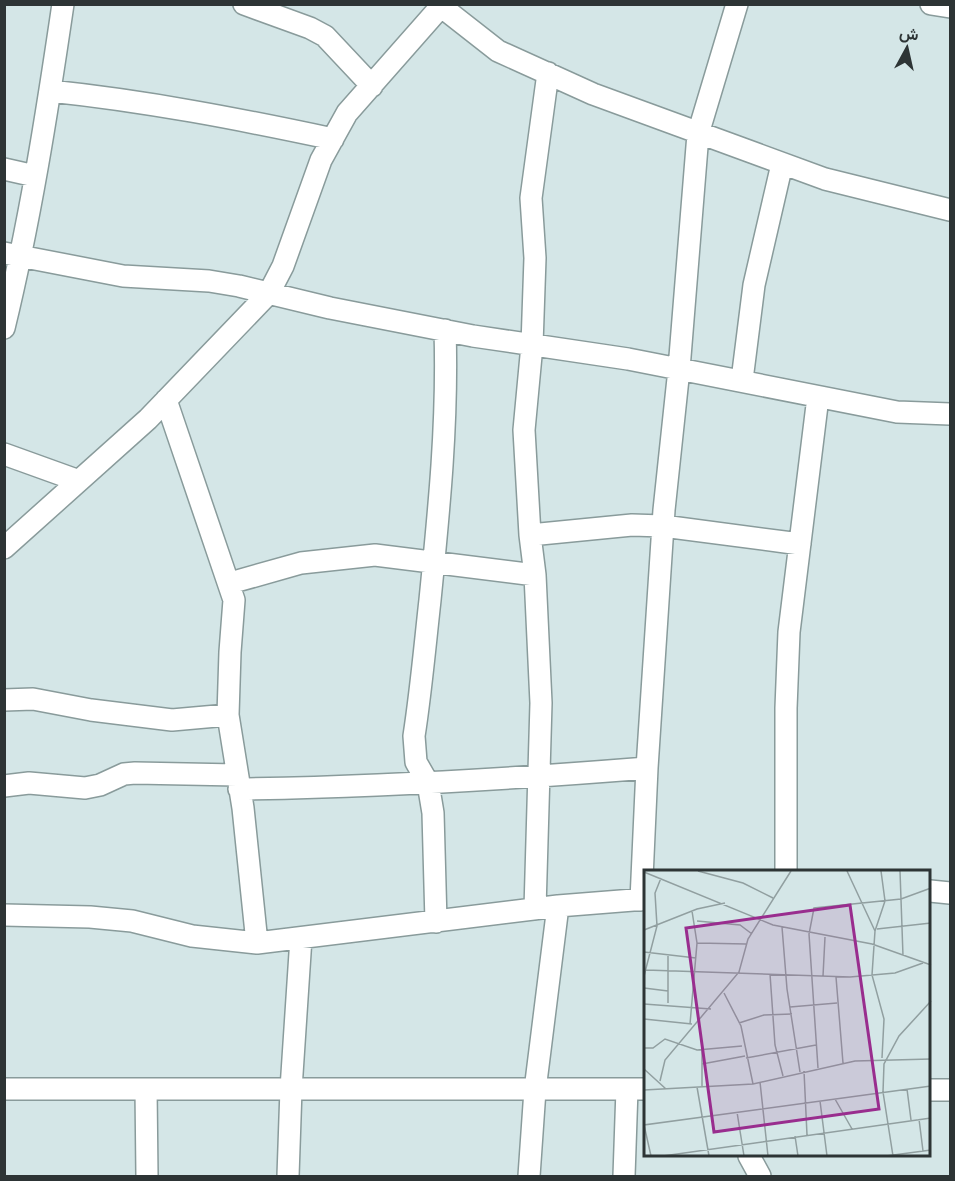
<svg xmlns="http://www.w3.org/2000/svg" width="955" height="1181" font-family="Georgia,Vazirmatn,serif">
<rect width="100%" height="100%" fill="#d4e6e7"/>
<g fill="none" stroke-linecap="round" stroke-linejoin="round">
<defs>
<path id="street" d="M244,4L310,28L325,36L372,86
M438,4L498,51L593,94L825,179L950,210
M931,4L950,7
M50,91C146,101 239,119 333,139
M4,169L35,176
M4,253L123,276L209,281L239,286L330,308L473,336L628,359L897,412L950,414
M4,328C30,221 47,113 63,4
M742,380L754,285L782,164
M166,400L234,600L230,652L228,715L243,808L257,943
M4,454L79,481
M530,535L632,525L663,526L800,544
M4,548L148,419L269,293L283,266L321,160L347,113L443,4
M230,583L301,563L375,555L535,575
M4,700L33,699L91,710L172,720L228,715
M4,786L29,783L85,788L100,785L124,774L135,773L237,775
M239,789C375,787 511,779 647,768
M786,872V708L789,632L818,397
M930,891L950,893
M641,900L647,768L664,510L679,369L698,134L737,4
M535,909L541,703L535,575L530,535L524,430L532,345L535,258L531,198L548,73
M4,915L90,917L132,921L192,936L257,943L558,906L646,899
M436,922L433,813L428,783L416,762L414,736C421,691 425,645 430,600C439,510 448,421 445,330
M4,1089H646
M146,1089L147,1176
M930,1090H950
M749,1156L760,1176
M288,1176L291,1089L301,938
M529,1176L535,1090L558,906
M624,1176L627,1089"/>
</defs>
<use href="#street" stroke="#899b9b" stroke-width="24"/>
<use href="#street" stroke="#fff" stroke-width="21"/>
</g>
<g transform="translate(644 870)">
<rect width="286" height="286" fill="#d4e6e7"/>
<path fill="none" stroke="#919fa0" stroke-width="1.5" d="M54,1L99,13L129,28M203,1L231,61M237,1L241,31L231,61L228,105L240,149L238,188M256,1L259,86M0,2L129,55L228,74L287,95M53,51L96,55L108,64M138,57L143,119L156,202M233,59L287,53M0,60L53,39L81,33M53,73L102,74M0,82L52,88M2,100L206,107L251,103L279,93M126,104L131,175L139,206M0,106L13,56L11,23L17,8M179,106L181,67M192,107L199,193M0,118L24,121M80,123L97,156L109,214M24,133V86M0,134L67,139M146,137L193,133M0,149L48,154M95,153L120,145L148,144M46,154L53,73L48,41M0,178H9L21,169L53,180L98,176M102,188L172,175M58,194L101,186M174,198L165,64L170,38L257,29L287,18M0,199L22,219M160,201L163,265M16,211L21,190L95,102L104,69L147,1M116,212L124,286M58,216V179M53,217L65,286M263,219L267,250M0,220L109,214L211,191L287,189M191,229L208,259M176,231L183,286M93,242L100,286M275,249L279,281M151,266L154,286M7,286L0,255L287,216M19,286L287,248M242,286L287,280M249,286L239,222L240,194L255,166L287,131"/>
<path fill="#992d8e" fill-opacity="0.15" stroke="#992d8e" stroke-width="3" d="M206,35L235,239L70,262L42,58Z"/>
<rect width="286" height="286" fill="none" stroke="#2d3435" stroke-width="3"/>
</g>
<rect width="955" height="1181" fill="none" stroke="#2d3435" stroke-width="12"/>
<g transform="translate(907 48) rotate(8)" stroke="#d4e6e7" stroke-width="4.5" paint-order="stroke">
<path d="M0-4.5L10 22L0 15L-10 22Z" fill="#2d3435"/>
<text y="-9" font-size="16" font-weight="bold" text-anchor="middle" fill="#2d3435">ش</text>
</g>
</svg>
